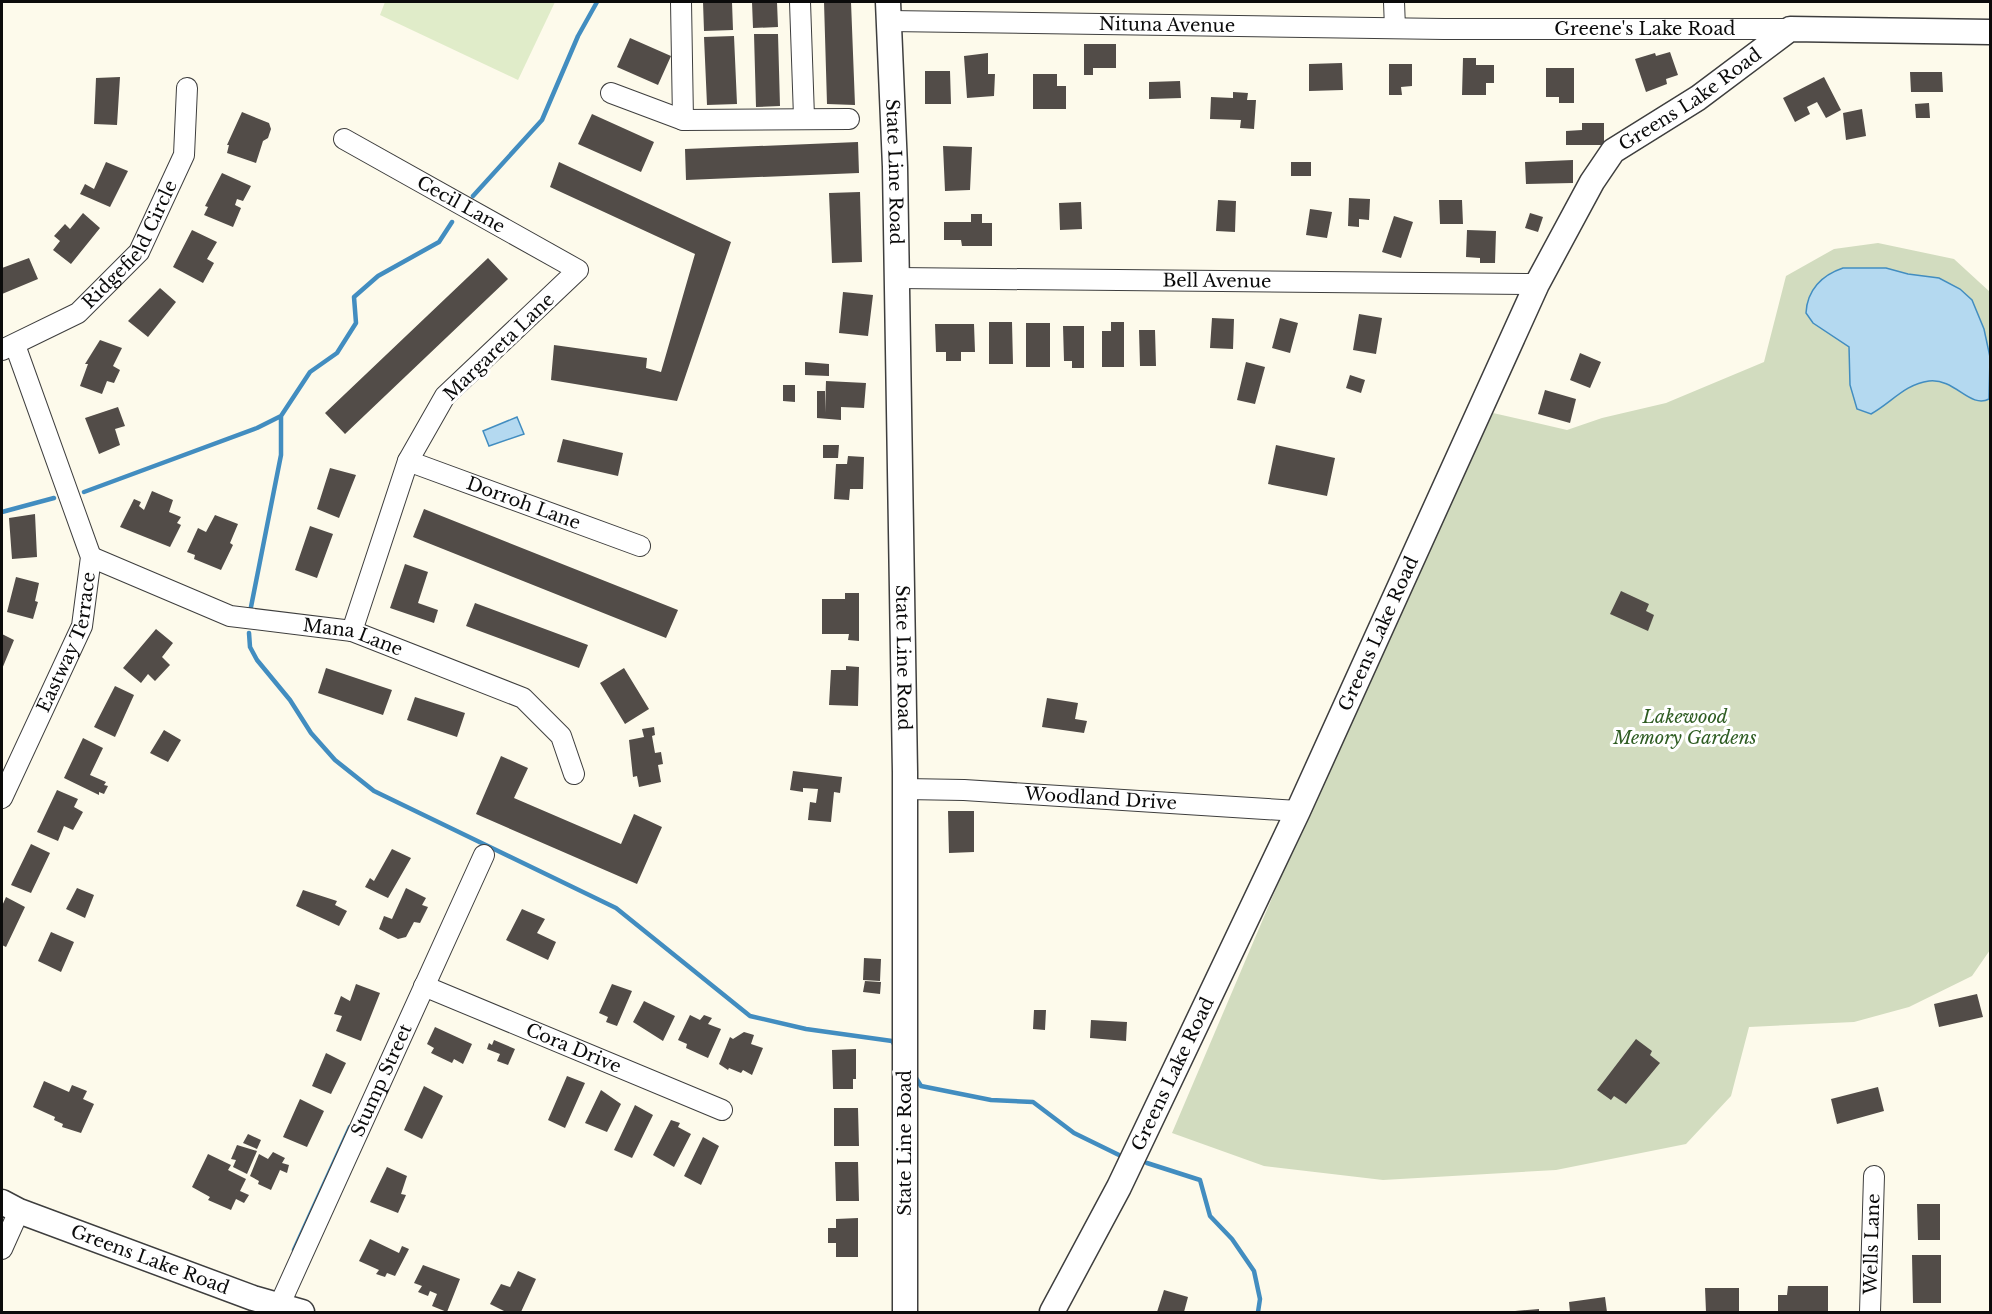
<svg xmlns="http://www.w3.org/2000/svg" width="1992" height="1314" font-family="'Libre Baskerville',serif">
<rect width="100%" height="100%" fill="#fdfaeb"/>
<path fill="#d2dcbf" d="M1878,243L1954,259L1990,292V950L1972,976L1909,1007L1854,1022L1749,1027L1731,1096L1686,1144L1556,1170L1383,1180L1264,1166L1172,1133L1301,830L1493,413L1567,430L1602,418L1666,403L1764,362L1786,276L1834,249Z"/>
<path fill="#e0ecc9" d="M385,2H555L518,80L380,15Z"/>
<path fill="#b4d9f0" stroke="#428dc0" stroke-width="1.5" d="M1843,268H1886L1908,274L1939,278L1960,289L1972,300L1984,329L1990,357L1989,399C1970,409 1955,378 1929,381C1905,384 1891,403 1871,414L1857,409L1850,385L1849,347L1813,323L1806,313C1807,290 1822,275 1843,268Z
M517,417L524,434L489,446L483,431Z"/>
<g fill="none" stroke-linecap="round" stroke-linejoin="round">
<path stroke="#428dc0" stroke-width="4.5" d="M473,196L542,120L578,36L597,2
M84,492L257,428L281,416L310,372L337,353L356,323L354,297L378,276L439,242L452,222
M2,512L54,498
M251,607L281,455V416
M249,633L250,647L257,660L290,700L311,733L335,760L374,791L616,908L750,1016L806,1029L892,1041L894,1044
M916,1078L921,1086L991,1100L1033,1102L1074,1133L1119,1155
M1147,1163L1200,1180L1210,1216L1232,1239L1254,1271L1260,1299L1258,1312
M294,1250L350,1127"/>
</g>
<path fill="#524c48" d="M703,2H732L733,30L704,31Z
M752,2H777L778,27L753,28Z
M824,2H851L855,105L827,104Z
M754,34H778L780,106L756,107Z
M734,36L737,104L707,105L704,37Z
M630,38L671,56L658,85L617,67Z
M1084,44H1116V68H1093V75H1084Z
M1670,52L1678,75L1666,79L1667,84L1646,92L1635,59L1655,53L1656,56Z
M988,53V74H995L994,96L967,98L964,56Z
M1463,58H1476V65H1494V83H1486V95H1462Z
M1342,63L1343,90L1309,91V64Z
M1389,64H1412V86L1401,87L1402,95H1389Z
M1546,68H1574V103H1559V97H1546Z
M925,71H950L951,104H925Z
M1910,72H1942L1943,92H1911Z
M1033,74H1057V86H1066V109H1033Z
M120,77L117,125L94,124L96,78Z
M1824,77L1841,110L1826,118L1817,102L1807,107L1810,114L1795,122L1783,98Z
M1180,81L1181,98L1149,99V82Z
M1233,92L1248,93L1247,100H1256L1254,129L1240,128L1241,120L1210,119L1211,97L1233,98Z
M1929,103L1930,118H1916L1915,104Z
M1862,109L1866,136L1846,140L1843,113Z
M242,112L269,123L271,129L268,138L263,141L256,163L227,153L229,145H227Z
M592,114L654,142L641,172L578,144Z
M1582,123H1604V145H1566V131L1582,130Z
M858,142L859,173L686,180L685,149Z
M943,146L972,147L970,190L945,191Z
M1573,160V183L1526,184L1525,162Z
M106,162L128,171L110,207L80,194L85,184L94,189Z
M559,162L731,242L677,401L551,380L554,345L647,358L646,368L661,372L695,254L550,187Z
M1291,162H1311V176H1291Z
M222,173L251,186L243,201L237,199L235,205L241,208L233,227L204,215L208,207L205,206Z
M860,192L862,262L832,263L829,193Z
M1349,198L1370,199L1369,220L1359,219V227L1348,226Z
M1218,200L1236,201L1235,232L1216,231Z
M1439,200H1462L1463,224H1440Z
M1081,202L1082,229L1060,230L1059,203Z
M1310,209L1332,212L1327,238L1306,235Z
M83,213L100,228L71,264L53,250L60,241L54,236L65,224L70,229Z
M1530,213L1543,217L1538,232L1525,228Z
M971,214H982V223H992V246H962L961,240H944V222H971Z
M1394,216L1413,222L1401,258L1382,252Z
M192,230L217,242L207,259L214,263L203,283L173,267Z
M1467,230L1496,231L1495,263H1480V258L1466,257Z
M29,258L38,279L2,294V268Z
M488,258L508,279L345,434L325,413Z
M160,288L176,302L148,337L128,321Z
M843,292L873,295L868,336L839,333Z
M1359,314L1382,318L1376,354L1353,350Z
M1212,318L1234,319L1233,349L1210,348Z
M1280,318L1298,323L1290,353L1272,348Z
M989,322H1012L1013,364H989Z
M1111,322H1124V367H1102V331H1111Z
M1026,323H1050V367H1026Z
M935,324H974L975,352H961V361H946V352H936Z
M1063,326H1084V368H1072V361H1064Z
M1139,330H1155L1156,366H1140Z
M100,340L122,348L113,366L120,370L114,383L107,381L102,394L80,386L88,364H85Z
M1580,353L1601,362L1590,388L1570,380Z
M805,362L829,364V376L805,375Z
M1246,362L1265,367L1255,404L1237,400Z
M1350,375L1365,380L1361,393L1346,388Z
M826,381L866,383L864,408L841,407V420L817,418V391H825V413Z
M783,385H795V402L783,401Z
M1545,390L1576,399L1570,423L1538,414Z
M118,407L125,426L115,429L120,445L99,454L85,418Z
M563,439L623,453L618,476L557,462Z
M823,445H839L838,458H823Z
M1276,445L1335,458L1327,496L1268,484Z
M848,456L864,457L863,489H850L849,500L834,499L836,464H847Z
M330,468L356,475L339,518L317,509Z
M152,491L173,500L169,512L181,517L177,523L181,525L170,547L120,527L134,499L141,502L139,506L144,510Z
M424,509L678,610L666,638L413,537Z
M35,514L37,557L12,559L9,518Z
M215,515L238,524L230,543L233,545L221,570L194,559L195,555L187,552L198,528L206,532Z
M310,526L333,534L317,578L295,570Z
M405,564L428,572L418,603L438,610L434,623L390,608Z
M16,577L39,583L35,601L38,602L33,619L7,612Z
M1621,591L1649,604L1646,611L1654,615L1648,631L1610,614Z
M845,593H859V641L848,640L849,634H822V599H845Z
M475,603L588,645L579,668L466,626Z
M156,629L173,643L162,657L170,665L155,681L148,674L141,683L123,668Z
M2,634L14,640L2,669Z
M846,666L859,667L858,706L829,705L831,670H846Z
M326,668L392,690L383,715L318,693Z
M624,668L649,709L625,724L600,683Z
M115,686L134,695L115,737L94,727Z
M415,697L465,713L457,737L407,720Z
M1047,698L1078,703L1075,719L1087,721L1084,733L1042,727Z
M654,727L655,735L652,736L655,753L661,752L663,764L658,765L661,782L639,787L637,776L633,777L629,740L644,737L642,729Z
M164,730L181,740L168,762L150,753Z
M83,738L103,748L90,775L106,782L104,785L108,786L104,794L99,792V795L64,778Z
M501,756L528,768L514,798L621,844L634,814L662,827L637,884L476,814Z
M793,771L842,777L840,793L834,792L831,822L808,820L810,802L816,803L818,789L803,788V792L790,790Z
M57,790L78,799L74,807L83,812L73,830L64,826L58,841L37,832Z
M948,811H974V852L949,853Z
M31,844L50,853L31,893L11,885Z
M392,849L411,858L388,898L365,887L370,878L374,881Z
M77,888L94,895L85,918L66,909Z
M406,888L426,898L422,905L428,907L420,923L414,922L406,937L398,939L379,929L384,916L392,919Z
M303,890L337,901L335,905L347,911L339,926L296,906Z
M6,897L25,907L6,947L2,945V906Z
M522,909L545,919L537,933L556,942L548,960L506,940Z
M51,932L74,942L61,972L38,961Z
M864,958L881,959L880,981L863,980Z
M865,981L881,982L880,994L863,992Z
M356,984L380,993L361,1041L336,1031L342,1016L334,1014L341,996L350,1001Z
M612,984L632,991L617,1026L606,1022L608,1017L599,1013Z
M1977,994L1983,1017L1939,1027L1934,1004Z
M644,1001L675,1016L663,1041L633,1022Z
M1034,1010H1046L1045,1030L1033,1029Z
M690,1015L700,1020L704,1015L712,1018L708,1024L721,1029L708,1058L686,1048L687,1044L678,1040Z
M1091,1020L1127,1022L1126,1041L1090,1038Z
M435,1027L472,1044L463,1064L454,1059L452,1063L431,1053L434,1048L427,1044Z
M744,1032L754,1035L751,1044L763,1048L752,1075L743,1070L741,1073L729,1068L728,1070L719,1064L730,1037L733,1039Z
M1636,1039L1652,1051L1650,1055L1660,1063L1626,1104L1614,1096L1611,1100L1597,1090Z
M494,1040L515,1049L508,1065L497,1061L500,1054L487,1049L489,1043L492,1045Z
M856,1049V1079H853V1089H833L832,1050Z
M326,1053L346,1063L331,1094L312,1086Z
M567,1076L585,1083L565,1128L548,1120Z
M44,1081L69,1092L72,1085L87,1091L83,1099L94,1104L81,1133L62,1127L63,1124L54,1120L55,1117L33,1107Z
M424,1086L443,1096L422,1139L404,1130Z
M1878,1087L1884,1111L1837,1124L1831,1099Z
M601,1090L621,1104L607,1132L585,1123Z
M300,1099L324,1111L307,1147L283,1137Z
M635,1105L653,1115L632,1158L614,1150Z
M834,1108H858L859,1146H834Z
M671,1120L680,1123L678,1127L691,1134L674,1167L653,1155Z
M248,1134L261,1140L257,1149L243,1143Z
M703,1137L719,1146L701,1185L684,1176Z
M237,1145L257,1151L247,1174L233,1167L236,1160L231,1159Z
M273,1152L285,1158L282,1163L289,1165L287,1173L280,1170L271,1190L258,1184L259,1181L250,1176L259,1154L268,1159Z
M208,1154L231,1165L228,1170L246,1179L240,1191L249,1195L244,1203L236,1199L231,1210L208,1200L210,1197L192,1187Z
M835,1162H858L859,1201H836Z
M387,1167L407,1176L401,1194L406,1195L398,1213L370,1202Z
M1917,1204H1940V1240H1918Z
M858,1218V1257H836V1243H828V1228H836V1219Z
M370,1239L399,1253L402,1246L409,1249L395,1276L387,1273L385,1277L376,1274L379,1270L359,1261Z
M1912,1255H1941V1303H1913Z
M423,1265L460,1279L447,1312L432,1306L437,1294L430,1291L428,1296L418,1292L422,1286L414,1283Z
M518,1271L536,1279L521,1312H506L490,1304L501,1284L510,1287Z
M1788,1286H1828V1311H1778V1295H1787Z
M1705,1288H1739V1312H1706Z
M1164,1290L1188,1297L1184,1312H1157Z
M1605,1297L1607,1312H1570L1569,1302Z
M1539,1309V1312H1515V1311Z"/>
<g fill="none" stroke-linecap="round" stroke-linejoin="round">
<defs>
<g id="minor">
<path d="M681,2L683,120"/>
<path d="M800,2L804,117"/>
<path d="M1394,2L1395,28"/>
<path id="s1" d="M889,21L1444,29H1790"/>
<path d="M611,93L683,120L849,119"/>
<path id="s2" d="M344,139L578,270L445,396L408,461L352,631"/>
<path id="s3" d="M897,278L1537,284"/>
<path id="s4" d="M2,350L78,313L139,252L184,155L187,88"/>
<path id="s5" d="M408,461L640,546"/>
<path id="s6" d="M91,557L230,616L352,631L523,698L561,736L574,774"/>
<path id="s7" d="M905,789L964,790L1298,811"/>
<path id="s8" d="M2,798L82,626L91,557L15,345"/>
<path id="s9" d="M424,986L722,1110"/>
<path d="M2,1249L19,1211"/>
<path id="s10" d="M279,1306L484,855"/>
<path id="s11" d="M1870,1312L1874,1176"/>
</g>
<g id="tertiary">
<path id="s12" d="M888,2L895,167L905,772V1312"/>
<path id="s13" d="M2,1202L19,1211L253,1298L302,1312"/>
<path id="s14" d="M1052,1312L1119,1187L1298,811L1537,284L1592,182L1613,151L1698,98L1790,29L1990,32"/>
</g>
</defs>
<use href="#minor" stroke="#3e3e3e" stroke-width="22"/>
<use href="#tertiary" stroke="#3e3e3e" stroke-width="27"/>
<use href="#minor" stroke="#fff" stroke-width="20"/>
<use href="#tertiary" stroke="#fff" stroke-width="24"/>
</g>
<g text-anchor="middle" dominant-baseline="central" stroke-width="6" stroke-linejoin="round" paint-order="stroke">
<g font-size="18" fill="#0b0b0b" stroke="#fff">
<text stroke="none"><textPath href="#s1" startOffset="278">Nituna Avenue</textPath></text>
<text stroke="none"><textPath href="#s1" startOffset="756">Greene's Lake Road</textPath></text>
<text stroke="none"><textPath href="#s14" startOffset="1383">Greens Lake Road</textPath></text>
<text stroke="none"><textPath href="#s12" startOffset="170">State Line Road</textPath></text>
<text stroke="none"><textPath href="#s2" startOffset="134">Cecil Lane</textPath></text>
<text stroke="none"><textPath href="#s4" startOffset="172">Ridgefield Circle</textPath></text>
<text stroke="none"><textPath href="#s3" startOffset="320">Bell Avenue</textPath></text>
<text transform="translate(499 347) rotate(-44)">Margareta Lane</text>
<text stroke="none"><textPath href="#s5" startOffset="123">Dorroh Lane</textPath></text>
<text stroke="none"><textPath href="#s14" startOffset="753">Greens Lake Road</textPath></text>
<text stroke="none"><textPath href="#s6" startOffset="276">Mana Lane</textPath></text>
<text stroke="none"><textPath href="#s8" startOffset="170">Eastway Terrace</textPath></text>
<text stroke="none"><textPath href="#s12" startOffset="656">State Line Road</textPath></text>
<text stroke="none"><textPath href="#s7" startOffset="196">Woodland Drive</textPath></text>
<text stroke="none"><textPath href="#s9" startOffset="162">Cora Drive</textPath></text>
<text stroke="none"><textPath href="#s14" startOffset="267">Greens Lake Road</textPath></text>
<text stroke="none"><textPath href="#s10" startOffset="248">Stump Street</textPath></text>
<text transform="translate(905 1143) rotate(-90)">State Line Road</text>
<text stroke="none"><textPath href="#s11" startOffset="68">Wells Lane</textPath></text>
<text stroke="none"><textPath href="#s13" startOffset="159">Greens Lake Road</textPath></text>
</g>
<g font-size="18" font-style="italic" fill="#2e5c22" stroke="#fff">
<text x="1685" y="717">Lakewood<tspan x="1685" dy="21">Memory Gardens</tspan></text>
</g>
</g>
<rect width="1992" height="1314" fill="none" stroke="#0b0b0b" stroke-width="6"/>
</svg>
